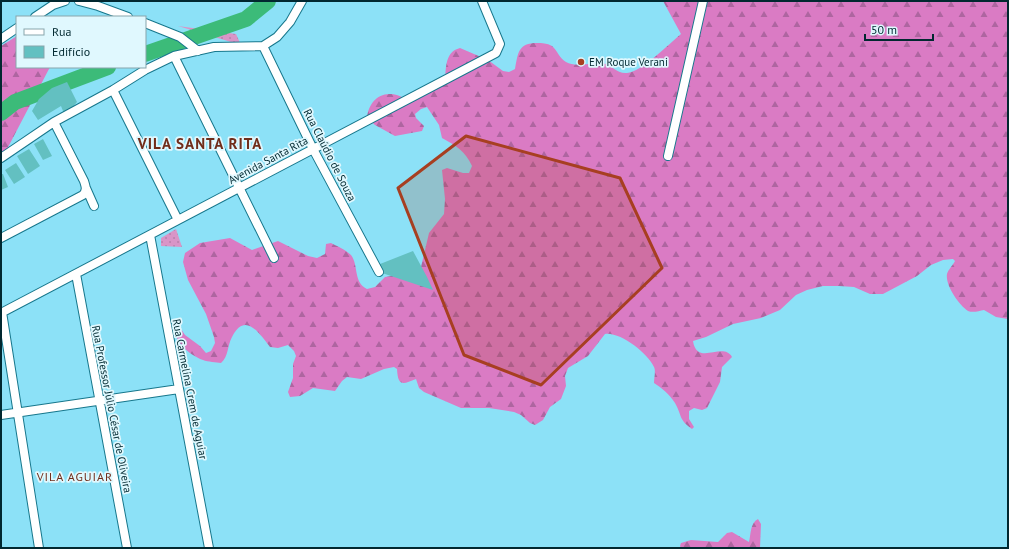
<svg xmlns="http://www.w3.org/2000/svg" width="1009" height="549" font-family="'PT Sans',sans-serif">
<defs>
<pattern id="forest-firs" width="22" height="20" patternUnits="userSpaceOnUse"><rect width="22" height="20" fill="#da7bc4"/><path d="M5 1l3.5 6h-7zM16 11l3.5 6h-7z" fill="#ae65a0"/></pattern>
<pattern id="park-dots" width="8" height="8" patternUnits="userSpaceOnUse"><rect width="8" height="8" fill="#d995c7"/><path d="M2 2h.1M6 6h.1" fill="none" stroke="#b880ab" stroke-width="1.8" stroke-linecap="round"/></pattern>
</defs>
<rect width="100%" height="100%" fill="#8ce1f7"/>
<path fill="url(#forest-firs)" d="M663,1H1008V319L996,317L984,310C979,311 973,313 968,311C959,305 945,285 947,274C948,270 953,265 955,261L953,259L943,260L931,265L917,276L883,294H870L854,287L839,286H823L807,290L796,295L780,310L761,318L733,324L706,337L693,341C697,367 723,341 732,357L722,367L720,382L707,408L702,410L694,408L689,411V419L694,427L692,429C678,419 682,415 675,403C669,394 662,388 654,383C654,378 656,371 654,367C647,353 621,332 605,334L588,356L568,368L565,376L566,386L561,399L550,407L543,420L535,425L530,423L521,415L514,412L489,408H461L424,392L419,388L416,379C402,385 398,386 397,369L394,367L384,369L361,379L347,377L342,381L335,391L313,388L300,396L290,397L288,392L293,378V364L296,356L294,351L288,345L278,348L270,347C259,333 245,311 232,337C227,346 229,356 221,363C216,362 208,362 203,360C186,353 171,339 175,320L185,335L200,346L206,353L211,351L215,343L214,337L206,314L188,280L183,262L185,253L200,243L230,238L252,250L278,241L308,256L317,258L325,254L326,244L331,243C337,246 346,250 351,255C359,266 353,282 367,289L375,287L385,277L410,273L421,267L429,233L444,214L445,199L442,170L447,168L463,173H469L472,166C465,151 457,146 442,138L439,125L427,107L421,109L415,114L416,118L424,126L422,131L395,136L375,125L367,118C368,105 377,93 391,94C398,94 405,100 412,99C416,99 422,96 427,94L434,80L445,84C446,70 444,52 460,48L488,60L503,71L509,72L515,69C518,53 518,43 537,43C542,43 547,43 552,46C557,50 560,59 566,62C576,68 591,62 602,63C611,64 617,74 627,73C641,72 669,44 681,34Z
M17,36V67H50L5,153L1,155V46Z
M758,519L761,524L760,548H681L680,546L681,543L691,540L718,542L727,533L732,532L749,542C751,534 750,523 758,519Z"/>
<path fill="url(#park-dots)" d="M178,26L236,34L241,45Z
M176,229L182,247L161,246V238Z"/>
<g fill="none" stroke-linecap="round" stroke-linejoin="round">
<path stroke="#3cbb79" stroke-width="16" d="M145,54L246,19L268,1
M1,113L15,102L108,67"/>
</g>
<path fill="#63c0c1" d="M67,82L77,102L65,116L61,106L38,120L32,111L39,99L52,88Z
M43,139L52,156L43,160L34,144Z
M29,149L40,166L28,174L17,156Z
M16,163L25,177L14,184L5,170Z
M1,174H3L8,187L1,190Z
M413,251L427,277L433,290L379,272L375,266Z"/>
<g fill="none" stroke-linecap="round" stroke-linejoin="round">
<defs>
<path id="street" d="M79,1L98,6L128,17
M35,17L53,5L65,1
M145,23L180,37L198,51
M1,39L17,28
M263,46L313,149L379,272
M174,56L274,258
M113,90L178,220
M668,156L703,1
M1,158L54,122L113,90L145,70L174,56L214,47L263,46L277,37L290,22L302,1
M86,188L94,206
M150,235L209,548
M1,238L83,195C87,190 86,187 84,181L54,122
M76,274L127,548
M2,312L39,548
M1,313L496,53L500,44L482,1
M1,415L179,389"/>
</defs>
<use href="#street" stroke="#17778c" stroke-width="10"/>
<use href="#street" stroke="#fff" stroke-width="8"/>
</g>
<path fill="#a73f21" fill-opacity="0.2" stroke="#a73f21" stroke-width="3" stroke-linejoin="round" d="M466,136L620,178L662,268L541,385L464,355L398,188Z"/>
<circle fill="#a73f21" stroke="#e0f8fe" stroke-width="1.5" cx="581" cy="62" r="4"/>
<g text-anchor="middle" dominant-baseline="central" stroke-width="3.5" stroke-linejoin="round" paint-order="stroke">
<g font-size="11" fill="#012830" stroke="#e0f8fe" text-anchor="start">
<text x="589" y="62">EM Roque Verani</text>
</g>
<g font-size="11" fill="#012830" stroke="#e0f8fe">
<text transform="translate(330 155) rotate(63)">Rua Claúdio de Souza</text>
<text transform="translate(268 160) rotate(-28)">Avenida Santa Rita</text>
<text transform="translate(190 389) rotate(79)">Rua Carmelina Crem de Aguiar</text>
<text transform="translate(112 409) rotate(79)">Rua Professor Júlio César de Oliveira</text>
</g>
<g font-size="12" letter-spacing="1" fill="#702d1a" stroke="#e0f8fe">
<text x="75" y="476">VILA AGUIAR</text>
</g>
<g font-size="15" font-weight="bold" letter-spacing="1" fill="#702d1a" stroke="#e0f8fe">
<text x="200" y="143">VILA SANTA RITA</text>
</g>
</g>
<rect width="1009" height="549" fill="none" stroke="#012830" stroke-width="4"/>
<rect x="16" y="16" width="130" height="52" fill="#e0f8fe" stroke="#87a5ac"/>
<rect x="24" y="29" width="20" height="6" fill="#ffffff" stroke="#87a5ac"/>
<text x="52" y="36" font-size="12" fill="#012830">Rua</text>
<rect x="24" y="46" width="20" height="12" fill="#63c0c1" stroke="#87a5ac"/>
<text x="52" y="56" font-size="12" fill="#012830">Edifício</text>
<path d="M865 34v6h68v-6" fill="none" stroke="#012830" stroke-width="2"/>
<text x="871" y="34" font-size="12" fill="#012830" stroke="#e0f8fe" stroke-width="3" paint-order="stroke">50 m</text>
</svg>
